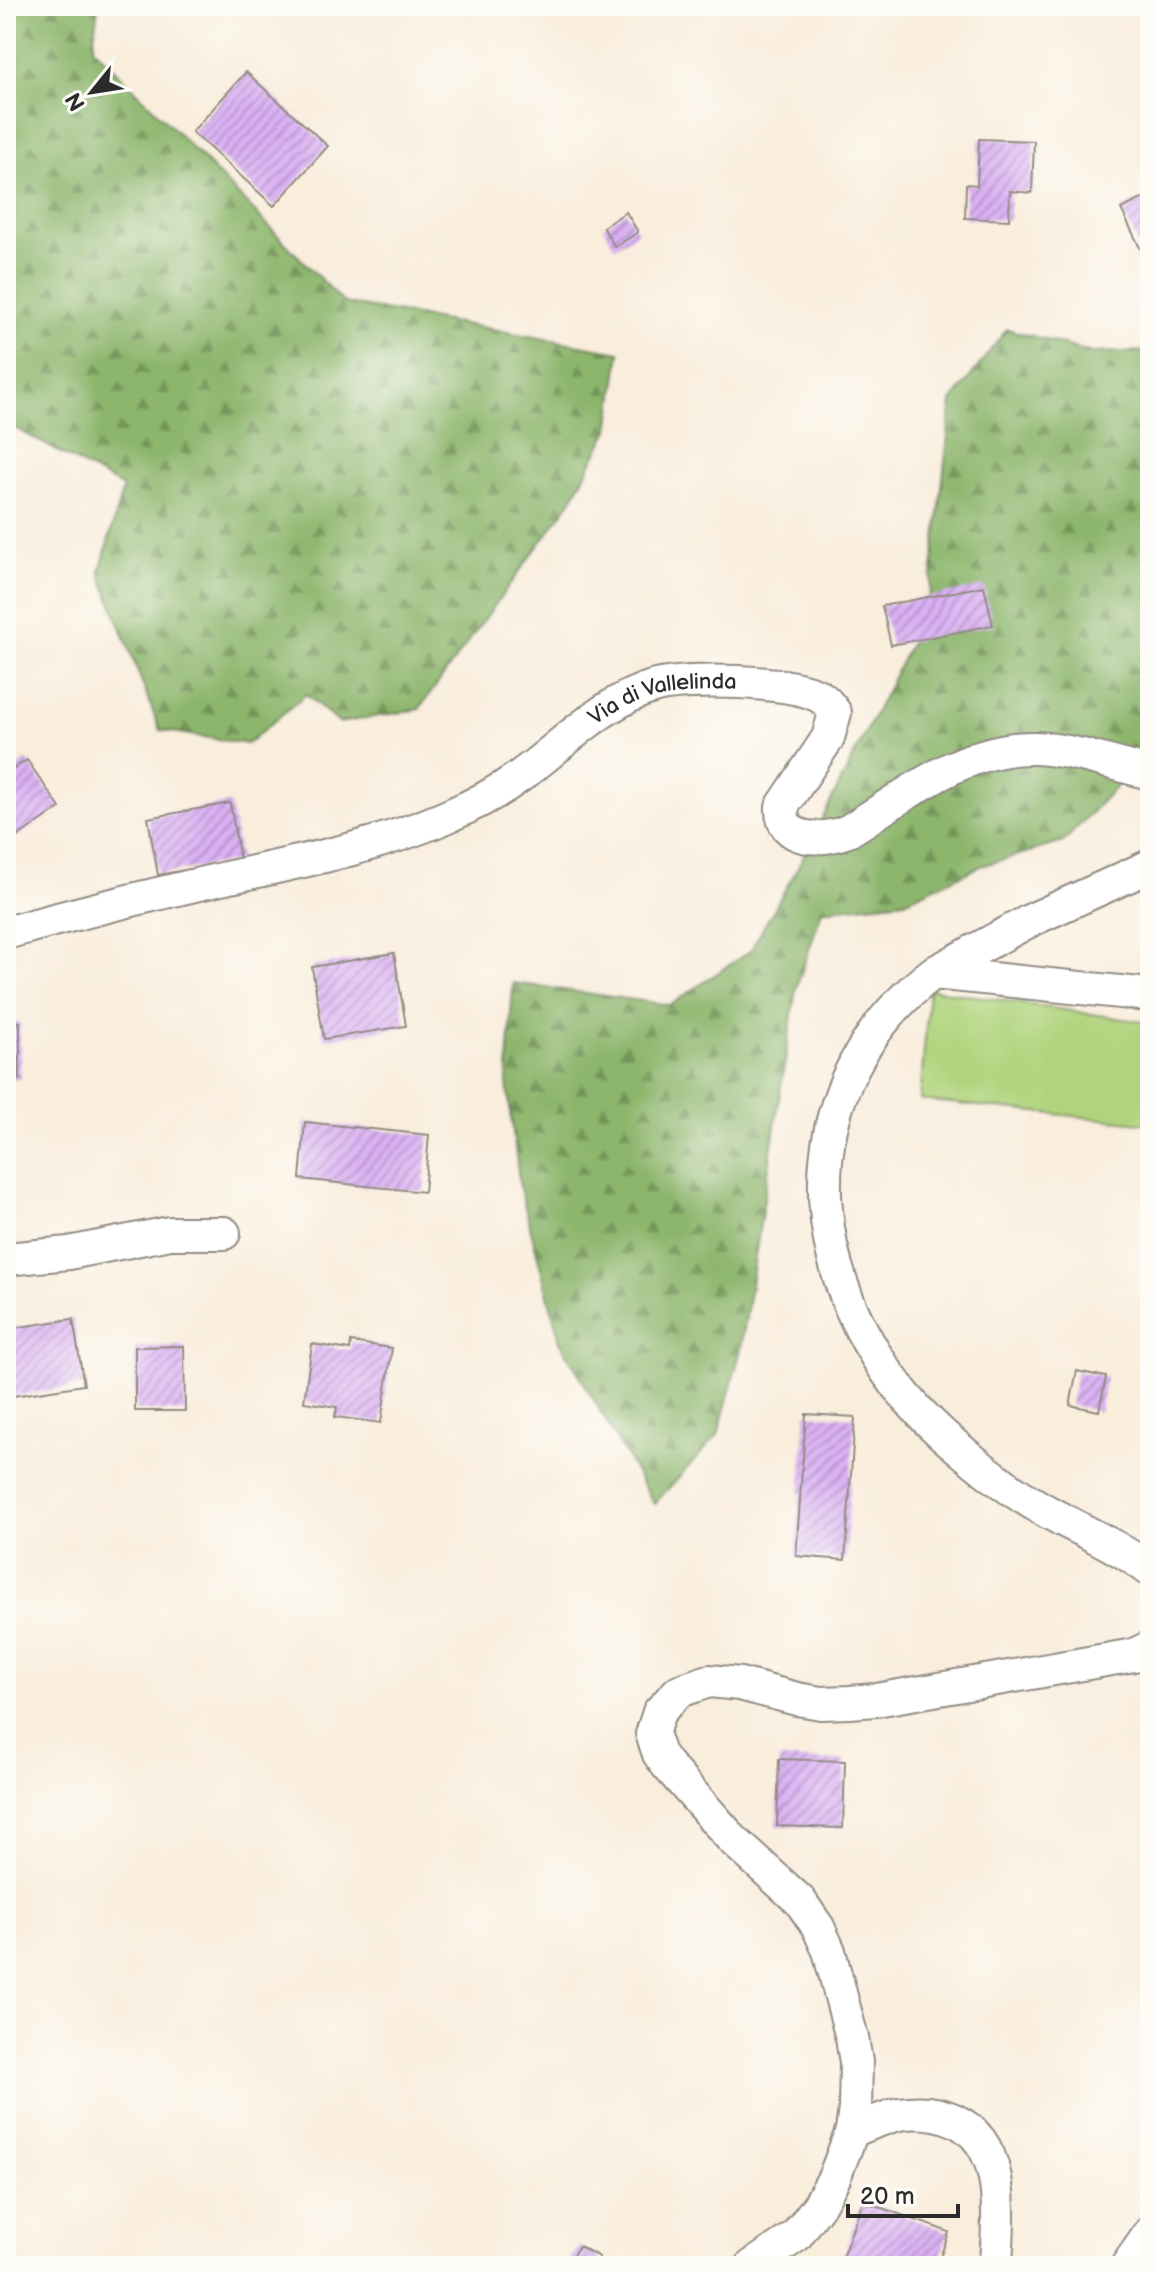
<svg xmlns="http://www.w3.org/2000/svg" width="1156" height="2272" font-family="'Balsamiq Sans',sans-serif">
<defs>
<pattern id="forest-firs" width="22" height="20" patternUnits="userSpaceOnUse" patternTransform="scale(2)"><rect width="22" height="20" fill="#8cb66c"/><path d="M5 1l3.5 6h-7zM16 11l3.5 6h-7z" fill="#739459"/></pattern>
<pattern id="building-hatch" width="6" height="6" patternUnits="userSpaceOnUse" patternTransform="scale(2)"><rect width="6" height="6" fill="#dab0f3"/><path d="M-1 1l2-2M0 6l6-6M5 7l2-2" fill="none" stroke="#b18fc5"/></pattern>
</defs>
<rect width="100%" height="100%" fill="#fdfcf7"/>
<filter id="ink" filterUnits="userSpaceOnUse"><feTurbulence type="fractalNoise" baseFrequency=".0125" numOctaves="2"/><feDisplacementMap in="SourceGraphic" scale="16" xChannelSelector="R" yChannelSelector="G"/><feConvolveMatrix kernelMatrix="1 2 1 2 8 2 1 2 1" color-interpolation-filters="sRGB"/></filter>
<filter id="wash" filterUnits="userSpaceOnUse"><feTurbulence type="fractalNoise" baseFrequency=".006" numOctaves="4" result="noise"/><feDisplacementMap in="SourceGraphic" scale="32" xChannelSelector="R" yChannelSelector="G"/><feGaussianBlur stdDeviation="1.8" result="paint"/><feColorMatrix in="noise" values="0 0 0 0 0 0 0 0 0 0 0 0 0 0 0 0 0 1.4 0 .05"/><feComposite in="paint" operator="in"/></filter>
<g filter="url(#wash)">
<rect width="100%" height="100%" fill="#f9eddc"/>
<path fill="url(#forest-firs)" stroke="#5c704c" stroke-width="2" d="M6,6H98L93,47L344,303L620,352L609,430L571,501L419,709L339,723L306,694L247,744L160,730L100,572L123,487L6,423Z
M1007,329L1092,353L1150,351V751L1063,842L981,866L905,901L822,910L796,989L741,1349L718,1435L654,1504L560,1341L520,1188L507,1083L513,983L670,1005L750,951L798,867L928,608L952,401Z"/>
<path fill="#b0d47d" stroke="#6e8054" stroke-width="2" d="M929,989L1150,1023V1124L920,1100Z"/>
<g id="blocks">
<path fill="url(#building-hatch)" d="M246,72L328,146L274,206L192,132Z
M979,139L1034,141L1032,193L1010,191L1009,220L965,218L966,184L977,185Z
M1150,195V256L1145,258L1121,209Z
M626,212L638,232L615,247L603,227Z
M984,586L993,625L891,645L882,606Z
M27,760L60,808L6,844V774Z
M230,803L240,860L158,875L148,818Z
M394,953L406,1026L324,1039L312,967Z
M6,1021L20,1022V1079H6Z
M305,1122L429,1135L424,1192L300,1179Z
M73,1319L84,1385L6,1397V1329Z
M351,1342L392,1348L381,1423L335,1417L337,1407L304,1402L312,1344L350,1350Z
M184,1346L185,1411H135V1347Z
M1077,1371L1106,1377L1099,1411L1070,1405Z
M806,1414L855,1417L845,1560L796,1556Z
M779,1759L845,1761L843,1828L777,1826Z
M863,2201L949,2232L937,2266H839Z
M579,2246L599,2257L594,2266L567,2264Z"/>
</g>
</g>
<g filter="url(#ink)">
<use href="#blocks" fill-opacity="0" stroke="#928c84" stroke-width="2"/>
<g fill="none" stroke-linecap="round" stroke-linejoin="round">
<defs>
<g id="street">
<path d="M1150,866L1029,921L933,973L1150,995"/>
<path id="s1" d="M6,933C80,912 155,894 230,877C303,861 377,847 446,817C472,806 497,793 520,776C563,745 604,700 656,686C688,678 790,680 819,696C826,700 831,707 835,713L828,738L782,807C780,844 824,841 848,831C904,797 966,745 1036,748C1074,750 1113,764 1150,773"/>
<path d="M933,973C773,1096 803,1308 942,1434C972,1460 1004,1487 1039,1507C1075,1528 1116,1544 1150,1570"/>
<path d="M6,1259L69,1253L170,1233H224"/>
<path d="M852,2131C867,2125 883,2118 899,2114C918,2111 937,2112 954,2120C1008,2144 998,2218 996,2266"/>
<path d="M752,2266L796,2236L819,2205L834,2178L852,2131L855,2108L856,2062L852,2038L829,1951L818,1927L800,1901L733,1840L667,1765L659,1754L652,1734L659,1712L679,1691L709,1681L740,1684L797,1699L821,1703L849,1702L876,1700L1134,1655L1150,1647"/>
<path d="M1127,2266L1150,2233"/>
</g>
</defs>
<use href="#street" stroke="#928c84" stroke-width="36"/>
<use href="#street" stroke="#fff" stroke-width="32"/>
</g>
</g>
<g text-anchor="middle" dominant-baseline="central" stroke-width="8" stroke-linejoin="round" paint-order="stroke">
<g font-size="22" fill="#2b2b2b" stroke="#fdfcf7">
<text stroke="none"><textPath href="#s1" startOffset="708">Via di Vallelinda</textPath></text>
</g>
</g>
<rect width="1156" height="2272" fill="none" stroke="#fdfcf7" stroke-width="32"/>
<g transform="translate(92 92) rotate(240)" stroke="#fdfcf7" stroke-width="6" paint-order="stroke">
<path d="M0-6L14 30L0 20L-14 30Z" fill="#2b2b2b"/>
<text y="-12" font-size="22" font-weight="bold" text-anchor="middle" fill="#2b2b2b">N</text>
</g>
<path d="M848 2204v12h110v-12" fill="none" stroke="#2b2b2b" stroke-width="4"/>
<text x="860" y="2204" font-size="24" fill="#2b2b2b" stroke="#fdfcf7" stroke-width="6" paint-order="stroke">20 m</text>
</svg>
